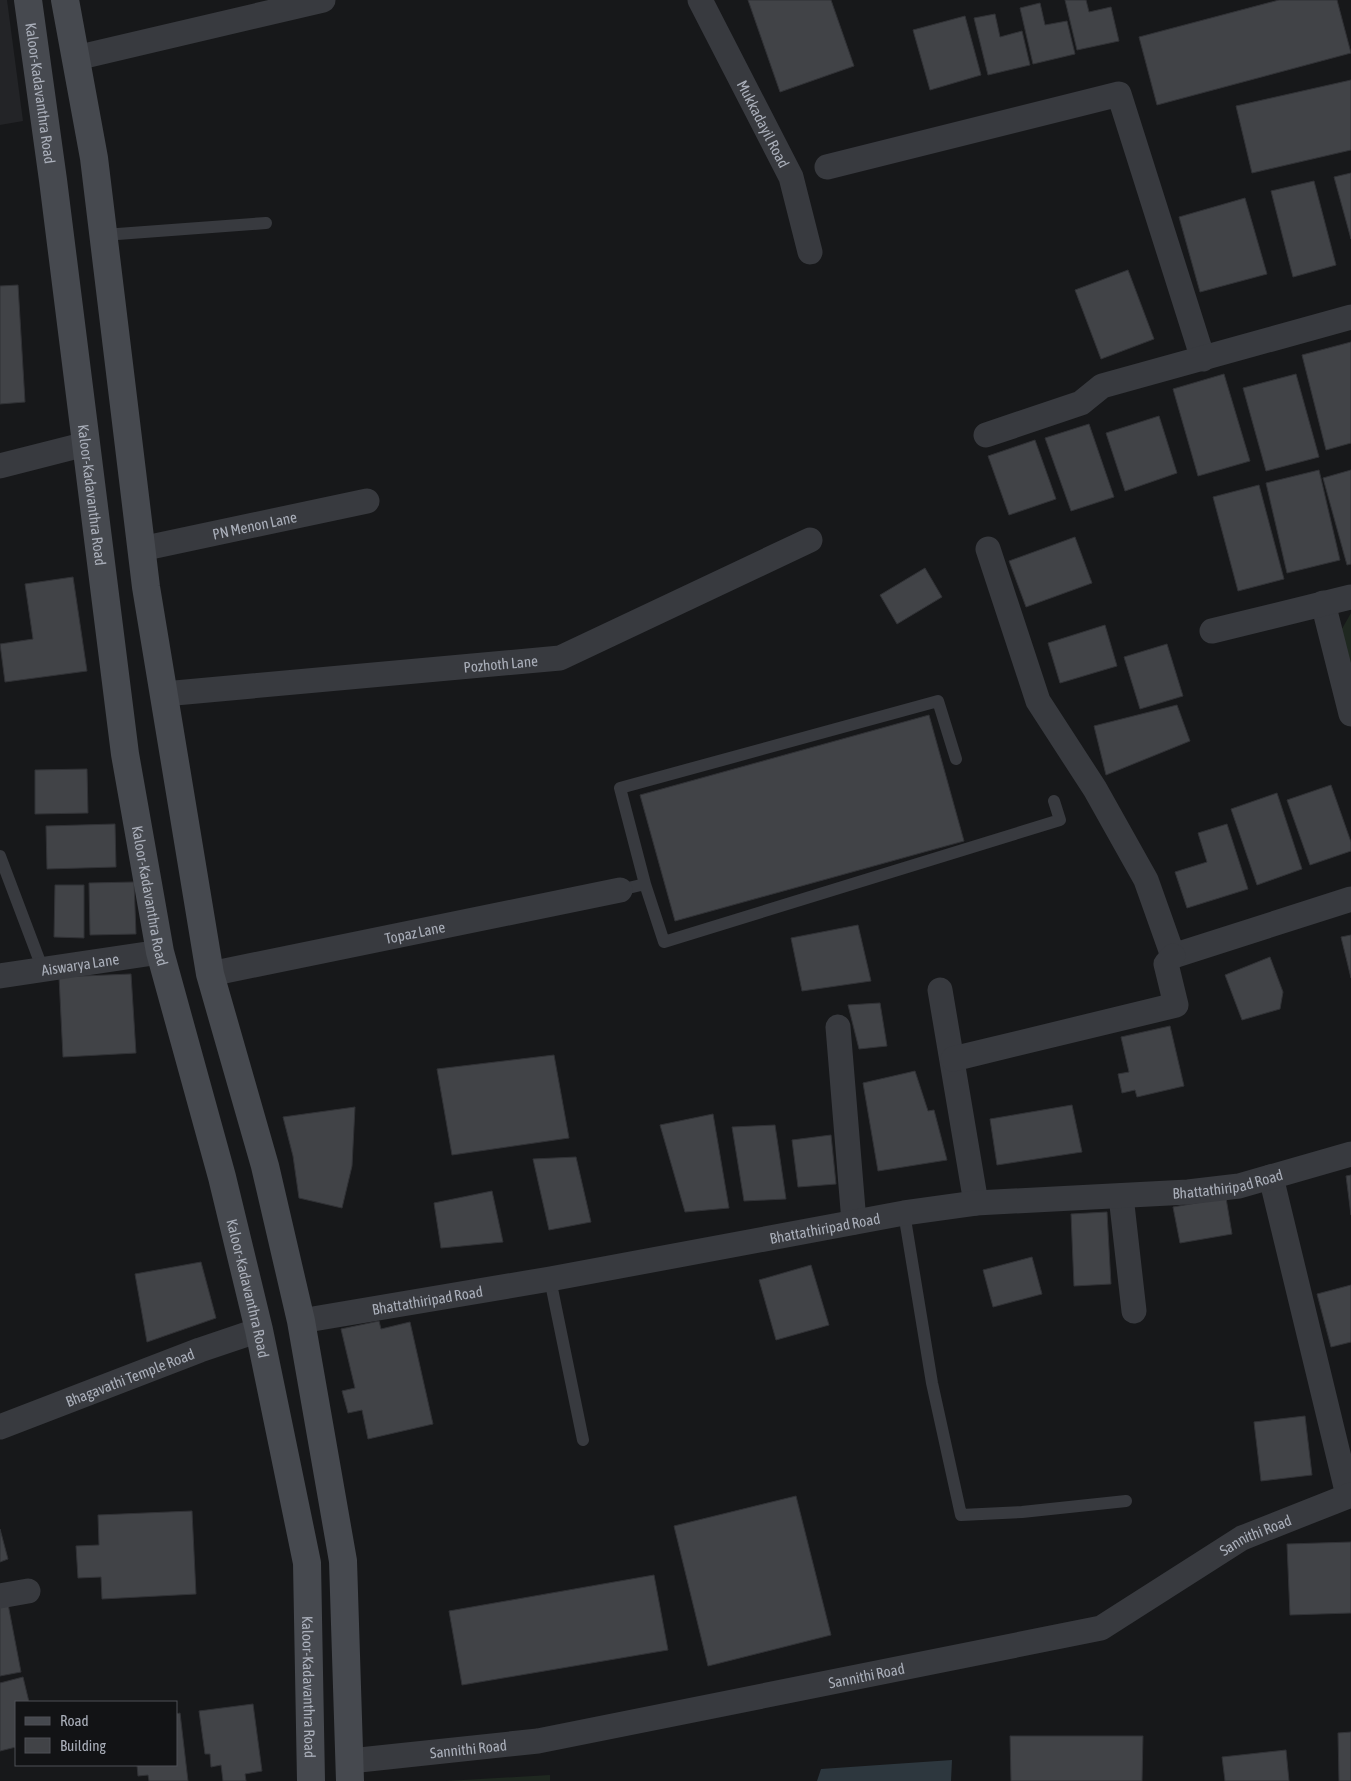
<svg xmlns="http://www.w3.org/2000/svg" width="1351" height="1781" font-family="'Asap Condensed',sans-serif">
<rect width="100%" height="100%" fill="#17181a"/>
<path fill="#232427" d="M0,0H7L23,121L0,125Z"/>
<path fill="#1f2820" d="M1351,613V681L1339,634Z
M550,1775V1781H446Z"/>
<path fill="#2d373e" d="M952,1760L951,1781H817L821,1769Z"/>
<path fill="#414347" stroke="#313236" d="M748,0H831L854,66L780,92Z
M1065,0H1086L1089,12L1111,7L1119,41L1077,50Z
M1279,0H1337L1351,53L1157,105L1139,37Z
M1040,3L1045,25L1067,21L1075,54L1033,64L1020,8Z
M995,14L1000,37L1022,31L1030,65L988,75L974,18Z
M965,16L981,75L930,90L913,30Z
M1351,80V150L1252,173L1236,106Z
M1351,173V239L1334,177Z
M1314,181L1336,265L1293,277L1271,191Z
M1245,198L1267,274L1200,292L1179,217Z
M1128,270L1154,339L1101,359L1075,290Z
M18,285L25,402L0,404V286Z
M1351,342V443L1326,450L1302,355Z
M1224,374L1250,461L1198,476L1173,389Z
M1296,374L1319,457L1266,471L1243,388Z
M1159,416L1177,473L1125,491L1106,433Z
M1089,424L1114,497L1071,511L1045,438Z
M1035,440L1056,499L1009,515L988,456Z
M1319,470L1340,560L1287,573L1266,483Z
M1351,470V564L1347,565L1323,478Z
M1259,485L1284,579L1238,591L1213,497Z
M1075,537L1092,583L1026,607L1009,561Z
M925,568L942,597L897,624L880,595Z
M73,577L87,671L5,682L0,644L33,639L25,584Z
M1105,625L1117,666L1060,683L1048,643Z
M1167,644L1183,696L1140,709L1124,657Z
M1177,705L1190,741L1106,775L1094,726Z
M929,715L964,841L675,921L640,795Z
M87,769L88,813L35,814V770Z
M1331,785L1351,842V851L1310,865L1287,800Z
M1277,793L1302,869L1257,885L1231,809Z
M115,824L116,867L47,869L46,826Z
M1227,824L1248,889L1187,908L1175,872L1207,862L1198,833Z
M134,882L136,934L90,935L89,883Z
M55,885H84V938L54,937Z
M858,925L871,981L802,991L791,938Z
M1351,935V978L1341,937Z
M1270,957L1283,992L1280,1009L1242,1020L1225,975Z
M131,974L136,1053L63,1057L59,977Z
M880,1003L887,1046L859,1049L848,1005Z
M1170,1026L1184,1086L1137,1097L1135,1090L1122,1093L1118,1074L1129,1072L1121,1037Z
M554,1055L569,1138L452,1155L437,1069Z
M915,1071L928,1111L934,1110L947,1160L878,1171L863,1083Z
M1072,1105L1082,1152L997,1165L990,1119Z
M355,1107L352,1166L342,1208L299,1198L293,1156L283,1117Z
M713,1114L729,1208L685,1212L660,1125Z
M775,1125L786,1199L744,1201L732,1127Z
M831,1135L836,1184L798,1187L792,1140Z
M576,1157L591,1222L549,1230L533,1159Z
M1351,1175V1215L1346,1176Z
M492,1191L503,1242L441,1248L434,1203Z
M1226,1198L1232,1234L1180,1243L1173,1207Z
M1107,1212L1111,1284L1074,1286L1071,1214Z
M1032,1257L1042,1294L993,1307L983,1270Z
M201,1262L216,1318L147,1342L135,1274Z
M811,1265L829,1325L776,1340L759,1280Z
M1351,1285V1342L1331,1347L1317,1294Z
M379,1321L381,1329L410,1322L433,1424L368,1439L362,1410L348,1413L342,1391L355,1388L341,1329Z
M1305,1416L1312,1475L1261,1481L1254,1422Z
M796,1496L831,1635L708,1666L674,1526Z
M192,1511L196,1594L102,1599L101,1577L78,1578L76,1546L99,1545L98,1515Z
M0,1529L8,1559L0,1562Z
M1351,1542V1613L1290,1615L1287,1544Z
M654,1575L668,1650L462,1685L449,1611Z
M8,1604L21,1672L0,1676V1605Z
M23,1677L29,1702H16V1747L0,1751V1683Z
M253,1704L262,1771L245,1774L246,1781H223L221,1765L211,1767L210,1754H205L199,1711Z
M180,1713L188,1781H149L148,1775L138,1776L137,1765H176V1714Z
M1351,1732V1781H1339L1338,1733Z
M1010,1736H1143L1142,1781H1011Z
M1286,1750L1289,1781H1225L1222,1757Z"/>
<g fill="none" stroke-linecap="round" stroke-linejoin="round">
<path stroke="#383a3f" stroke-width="12" d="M104,235L266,223
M0,856L43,970
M645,884L620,788L938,701L956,759
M620,890L645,884L664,942L1060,820L1054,801
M904,1213L932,1383L961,1515L1022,1512L1126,1501
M550,1279L583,1440"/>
<g stroke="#383a3f" stroke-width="25">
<path id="s1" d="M700,0L791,177L810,252"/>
<path d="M76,58L323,0"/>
<path d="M827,167L1119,94L1203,359"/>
<path d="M986,435L1081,403L1102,386L1351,317"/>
<path d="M0,466L86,444"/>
<path id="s2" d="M141,549L367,501"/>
<path d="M988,549L1038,701L1095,789L1146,880L1173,956L1351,899"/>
<path d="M1323,603L1351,714"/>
<path d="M1212,631L1351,597"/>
<path id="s3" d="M164,694L560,658L810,540"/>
<path id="s4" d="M210,974L620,890"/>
<path id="s5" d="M0,976L160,952"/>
<path d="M940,990L976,1203"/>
<path d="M838,1027L854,1222"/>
<path d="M953,1059L1176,1005L1166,964L1173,956"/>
<path d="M1271,1177L1348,1495"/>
<path d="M1121,1196L1134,1311"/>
<path id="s6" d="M301,1321L550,1279L904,1213L976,1203L1188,1192L1239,1186L1351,1154"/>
<path id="s7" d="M0,1427L200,1350L259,1330"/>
<path d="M0,1596L28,1591"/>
<path id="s8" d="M350,1761L538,1741L1101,1628L1242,1538L1351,1495"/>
</g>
<g stroke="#46494f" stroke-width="28">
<path id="s9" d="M28,0L53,180L125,754L160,952L222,1177L259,1330L307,1563L311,1781"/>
<path d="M65,0L94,158L146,587L210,974L265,1166L301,1321L343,1561L350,1781"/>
</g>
</g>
<g text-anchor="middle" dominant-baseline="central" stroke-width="5" stroke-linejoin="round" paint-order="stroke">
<g font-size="15" fill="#aaafba" stroke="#121315">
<text stroke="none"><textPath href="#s9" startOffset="94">Kaloor-Kadavanthra Road</textPath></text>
<text stroke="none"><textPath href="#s1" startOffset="139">Mukkadayil Road</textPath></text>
<text stroke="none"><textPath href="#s9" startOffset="499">Kaloor-Kadavanthra Road</textPath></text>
<text stroke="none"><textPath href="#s2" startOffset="116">PN Menon Lane</textPath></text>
<text stroke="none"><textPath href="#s3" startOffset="338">Pozhoth Lane</textPath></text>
<text stroke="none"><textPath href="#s9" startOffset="904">Kaloor-Kadavanthra Road</textPath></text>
<text stroke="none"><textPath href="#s4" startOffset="209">Topaz Lane</textPath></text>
<text stroke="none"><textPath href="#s5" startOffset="81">Aiswarya Lane</textPath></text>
<text stroke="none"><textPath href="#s6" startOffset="938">Bhattathiripad Road</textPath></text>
<text stroke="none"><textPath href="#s6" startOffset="532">Bhattathiripad Road</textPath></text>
<text stroke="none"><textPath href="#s9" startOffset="1309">Kaloor-Kadavanthra Road</textPath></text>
<text stroke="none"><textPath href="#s6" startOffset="128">Bhattathiripad Road</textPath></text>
<text stroke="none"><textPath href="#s7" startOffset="139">Bhagavathi Temple Road</textPath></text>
<text stroke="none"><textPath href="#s8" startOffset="944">Sannithi Road</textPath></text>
<text stroke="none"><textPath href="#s8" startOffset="524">Sannithi Road</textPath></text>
<text stroke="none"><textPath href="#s9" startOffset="1714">Kaloor-Kadavanthra Road</textPath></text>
<text stroke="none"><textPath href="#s8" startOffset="119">Sannithi Road</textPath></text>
</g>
</g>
<rect x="15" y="1701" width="162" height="65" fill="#121315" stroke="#4f5157"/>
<rect x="25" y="1717" width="25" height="8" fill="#46494f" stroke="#4f5157"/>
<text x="60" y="1726" font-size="15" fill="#aaafba">Road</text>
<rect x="25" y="1738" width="25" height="15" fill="#414347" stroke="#4f5157"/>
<text x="60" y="1751" font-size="15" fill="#aaafba">Building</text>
</svg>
